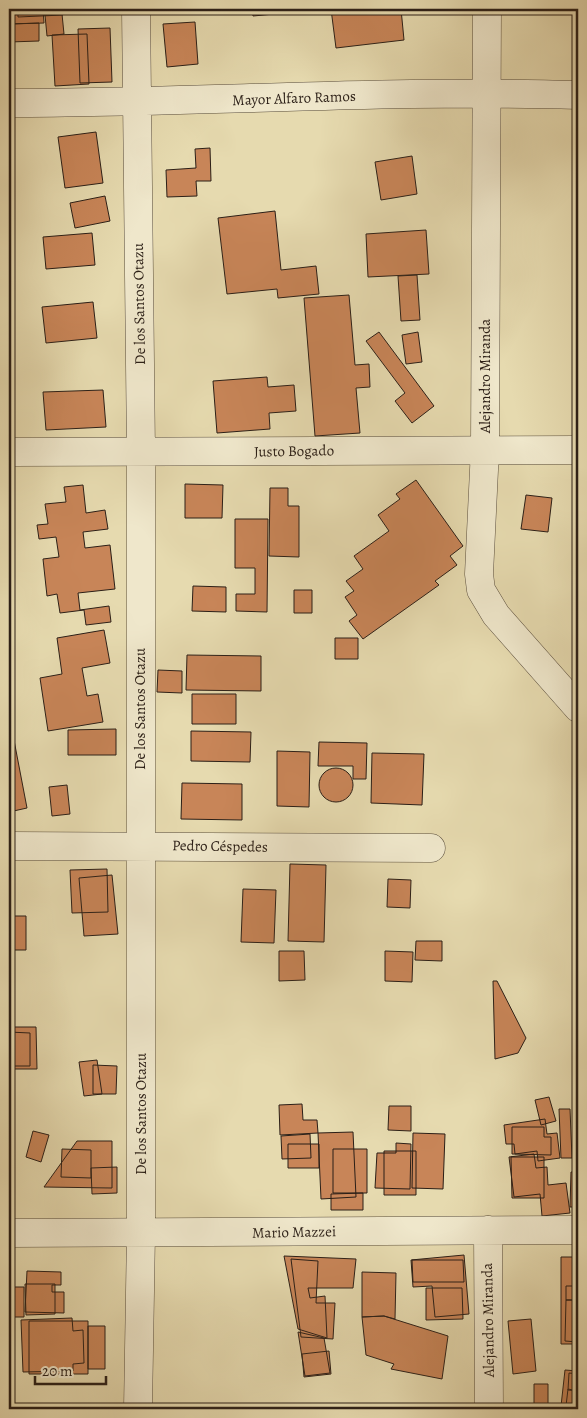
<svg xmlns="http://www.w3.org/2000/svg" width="587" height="1418" font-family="Alegreya,serif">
<rect width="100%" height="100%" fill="#e6daaf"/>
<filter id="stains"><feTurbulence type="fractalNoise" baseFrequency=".004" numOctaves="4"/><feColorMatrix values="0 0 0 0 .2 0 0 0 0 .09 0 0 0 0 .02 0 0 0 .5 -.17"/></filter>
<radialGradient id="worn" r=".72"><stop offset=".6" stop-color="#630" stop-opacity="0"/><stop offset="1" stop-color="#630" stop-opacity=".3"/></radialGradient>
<path fill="#c88558" stroke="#2b1f17" d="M9,9H43L44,23L9,24Z
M18,9H62L63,15L18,17Z
M252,9H273L274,14L253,16Z
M331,9H401L404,40L336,48Z
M62,14L64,34L47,36L45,15Z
M195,22L198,64L167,67L163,24Z
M39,23V41L9,42V24Z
M110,28L112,82L80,83L78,29Z
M87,34L89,84L55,86L52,35Z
M96,132L103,183L65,188L58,137Z
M210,148L211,181H196L197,196L167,197L166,170L196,168L195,149Z
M412,156L417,194L381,200L375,162Z
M105,196L110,221L75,228L70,203Z
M275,211L281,270L316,266L319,294L278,298L277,289L227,294L218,218Z
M426,230L429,274L368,277L366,234Z
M92,233L95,265L46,269L43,237Z
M417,275L420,320L401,321L398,276Z
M349,295L355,365L369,364L370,387L356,388L360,433L315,436L304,298Z
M93,302L97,338L46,343L42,307Z
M379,332L434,406L412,423L395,401L405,393L366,341Z
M418,332L422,362L406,364L402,335Z
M267,377L268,387L294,385L296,411L269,413L270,429L217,433L213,381Z
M103,390L106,427L46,430L43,392Z
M416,480L463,546L450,556L457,565L435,581L439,585L363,639L349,621L357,615L345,597L354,591L346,581L363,569L354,556L389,531L378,515L400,499L396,494Z
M185,484L223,485L222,518H185Z
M83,485L86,513L105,510L108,529L83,532L85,548L110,545L115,589L78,593L80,610L109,606L111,622L86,625L84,610L60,613L57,594L47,596L43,559L59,557L56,537L39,539L37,525L48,524L45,504L66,502L64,487Z
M270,488H288V506H299V557L269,556Z
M526,495L552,498L548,532L521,529Z
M235,519H268L267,612L236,611V594H255V568H235Z
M193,586L226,587V612L192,611Z
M294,590H312V613H294Z
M104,630L110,663L82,668L87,696L98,694L103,722L48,731L40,678L62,674L57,638Z
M335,638H358V659H335Z
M187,655L261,656V691L186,690Z
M158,670L182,671V693L157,692Z
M192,694H236V724H192Z
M116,729V755H68V730Z
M191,731L251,732L250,762L191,761Z
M13,735L27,808L9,812V736Z
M319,742L367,743L366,779H353V766H318Z
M277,751L310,752L309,807L277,806Z
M372,753L424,754L422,805L371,803Z
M319 785a17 17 0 1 1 34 0a17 17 0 1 1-34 0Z
M182,783L242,784V820L181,819Z
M67,785L70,814L52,816L49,787Z
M290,864L326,865L324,942L288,941Z
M107,869L108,912L72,913L70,870Z
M112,875L118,934L84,936L79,878Z
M388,879L411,880L410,908L387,907Z
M243,889L276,890L274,943L241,942Z
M9,916H26V950H9Z
M416,941H442V961L415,960Z
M279,951H304L305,980L279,981Z
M385,951L413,952L412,982L385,981Z
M493,981H497L526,1038L518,1053L495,1059Z
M9,1027H36L37,1069H9Z
M9,1032L30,1033V1066H9Z
M97,1060L102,1094L84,1096L79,1062Z
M93,1065L117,1066L116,1094H93Z
M549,1097L556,1121L541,1125L535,1100Z
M302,1104L303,1120H317L318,1133L280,1135L279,1105Z
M389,1106H411V1131L388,1130Z
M559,1109H570L572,1158H561Z
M545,1119L547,1134L557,1133L560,1158L538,1161L537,1151L515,1154L514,1144H506L504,1125Z
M512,1127H544V1137H551V1155L512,1154Z
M33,1131L49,1135L41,1162L26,1157Z
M353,1132L356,1197L321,1199L318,1133Z
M413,1133L445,1134L443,1189L412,1188Z
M310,1134L311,1158L282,1159L281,1136Z
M77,1141H112V1188L44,1187Z
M396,1143L411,1144L410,1189L375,1188L377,1153H396Z
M288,1144H319V1168H288Z
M62,1149L91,1150V1178L61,1177Z
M333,1149H367V1193H333Z
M384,1151H416V1195H384Z
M534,1154L536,1168L547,1167L548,1185L566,1183L570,1213L542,1216L540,1194L514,1197L509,1157Z
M511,1157H544V1198H512Z
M117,1167V1193L92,1194L91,1168Z
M571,1172H578V1207H570Z
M574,1183H578V1204H575Z
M363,1193V1210H331V1194Z
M464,1255L469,1314L435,1317L432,1286L413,1287L411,1260Z
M284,1256L356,1259L353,1288H308L310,1298L325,1296L327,1338L298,1329Z
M561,1257H578V1344H561Z
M291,1259L318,1261L316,1303H335L333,1339L301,1337Z
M412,1260H463L464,1282H413Z
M27,1271L61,1272V1285H52V1292H64V1313L25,1312Z
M362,1272L396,1273L395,1319L384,1316L362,1317Z
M25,1284H55V1314L26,1315Z
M566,1286H578V1300H566Z
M9,1287H24V1317H9Z
M426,1288H462L463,1319L426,1320Z
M566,1300H578V1342L565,1341Z
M384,1316L448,1336L442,1379L391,1369L394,1364L366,1355L362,1317Z
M72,1318L73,1331L83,1330L84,1363L73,1364V1371L23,1372L21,1320Z
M531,1319L536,1371L513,1374L508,1321Z
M29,1321H88V1374H29Z
M88,1326H105V1369H88Z
M298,1332L324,1338L330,1373L305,1376Z
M329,1351L331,1374L304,1377L302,1354Z
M565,1370L578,1371V1408L561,1406Z
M569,1373L578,1374V1391L568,1390Z
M534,1384H548V1409H534Z
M568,1389L578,1391V1408L566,1406Z
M46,1404H83V1409H46Z"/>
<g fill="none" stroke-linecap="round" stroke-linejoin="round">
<defs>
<path id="minor" d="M136,9L141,452V1233L138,1409
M487,9L485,449L479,574L481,590L496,615L578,708
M9,103C199,103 389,89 578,95
M9,452L578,450
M9,846L431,848
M488,1230L489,1409
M9,1233L578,1230"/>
</defs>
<use href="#minor" stroke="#5a4e3d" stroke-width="29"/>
<use href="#minor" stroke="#efe7cb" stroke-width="28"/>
</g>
<g text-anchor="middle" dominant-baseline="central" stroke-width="5" stroke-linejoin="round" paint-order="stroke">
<g font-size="15" fill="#2b1f17" stroke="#efe7cb">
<text transform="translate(294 98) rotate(-2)">Mayor Alfaro Ramos</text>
<text transform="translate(139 304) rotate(-91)">De los Santos Otazu</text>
<text transform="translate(485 376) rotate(-90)">Alejandro Miranda</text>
<text transform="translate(294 451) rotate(-1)">Justo Bogado</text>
<text transform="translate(140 709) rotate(-90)">De los Santos Otazu</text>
<text transform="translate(220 846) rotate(1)">Pedro Céspedes</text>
<text transform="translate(141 1114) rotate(-90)">De los Santos Otazu</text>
<text transform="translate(294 1232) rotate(-1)">Mario Mazzei</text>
<text transform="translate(488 1320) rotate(-91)">Alejandro Miranda</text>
</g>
</g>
<rect width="587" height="1418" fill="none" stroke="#e6daaf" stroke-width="30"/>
<rect x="10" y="10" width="567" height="1398" fill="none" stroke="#2b1f17" stroke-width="2.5"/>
<rect x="15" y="15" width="557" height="1388" fill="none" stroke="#2b1f17"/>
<path d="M35 1376v8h71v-8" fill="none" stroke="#2b1f17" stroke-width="2.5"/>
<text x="42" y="1376" font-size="15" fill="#2b1f17" stroke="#efe7cb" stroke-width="4" paint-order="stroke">20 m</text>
<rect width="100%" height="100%" filter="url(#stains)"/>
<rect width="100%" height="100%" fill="url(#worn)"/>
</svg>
